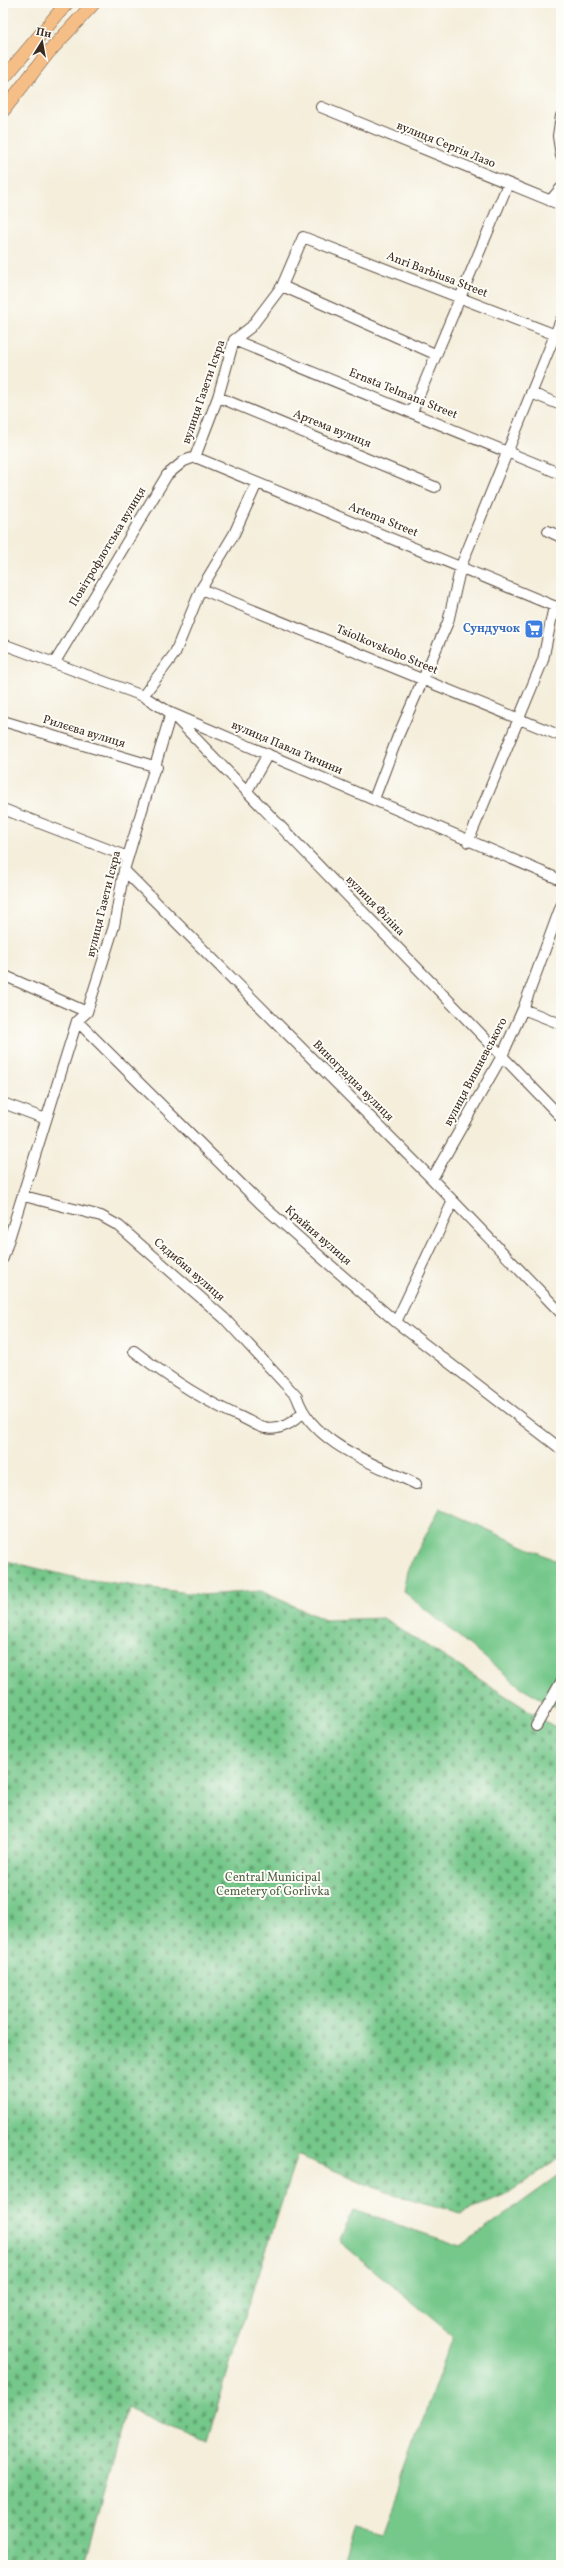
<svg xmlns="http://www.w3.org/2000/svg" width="564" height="2568" font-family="Vollkorn,serif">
<defs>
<pattern id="cemetery-stones" width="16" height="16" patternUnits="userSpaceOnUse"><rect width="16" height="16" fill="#75c78a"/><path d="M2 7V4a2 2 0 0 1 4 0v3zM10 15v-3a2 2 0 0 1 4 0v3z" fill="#61a270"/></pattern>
</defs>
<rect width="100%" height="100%" fill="#fdfcf7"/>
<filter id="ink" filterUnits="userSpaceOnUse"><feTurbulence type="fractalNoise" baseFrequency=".025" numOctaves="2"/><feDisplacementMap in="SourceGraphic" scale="8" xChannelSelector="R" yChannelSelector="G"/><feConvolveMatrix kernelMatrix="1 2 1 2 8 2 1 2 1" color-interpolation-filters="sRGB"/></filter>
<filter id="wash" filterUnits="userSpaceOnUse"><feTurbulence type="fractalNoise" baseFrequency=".012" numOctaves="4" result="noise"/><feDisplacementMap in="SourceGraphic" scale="16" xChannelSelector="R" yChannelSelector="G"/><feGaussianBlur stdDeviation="0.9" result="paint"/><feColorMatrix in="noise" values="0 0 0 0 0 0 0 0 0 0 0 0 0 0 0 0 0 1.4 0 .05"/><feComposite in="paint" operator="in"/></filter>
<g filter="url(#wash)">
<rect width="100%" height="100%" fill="#f4eedb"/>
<path fill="#75c78a" stroke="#587854" d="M440,1508L561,1563V1710L521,1687L403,1591L407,1571Z
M561,2174V2565H345L356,2527L381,2534L453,2336L339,2241L354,2210L461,2246Z"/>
<path fill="url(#cemetery-stones)" stroke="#587854" d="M3,1560L77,1578L203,1595L261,1591L325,1620L383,1618L561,1731V2157L504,2196L460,2213L384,2191L297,2155L230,2363L207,2443L126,2407L84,2565L3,2563Z"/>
</g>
<g filter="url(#ink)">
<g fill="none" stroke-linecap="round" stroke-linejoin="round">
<defs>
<path id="minor" d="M321,107L561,205
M561,116L558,136L561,156
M550,201L561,188
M282,286L435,354
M234,340L561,474
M531,393L561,405
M218,397L435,487
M412,412L508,184
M195,457L218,397L234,340L251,327L282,286L303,237L561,337
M195,457L561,609
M548,531L561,537
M201,589L561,736
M3,644L143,696L171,713L561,880
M55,662L167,475L184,461L195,457
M143,696L175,653L201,589L234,534L257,483
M174,716L561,1117
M3,721L157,767
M247,791L268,754
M374,799L398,736L448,622L461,566L561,320
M3,809L128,857
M468,842L543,660L554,606
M124,870L432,1179L561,1313
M3,975L87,1012
M523,1009L561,1024
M77,1021L261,1204L322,1258L396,1322L561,1449
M3,1103L46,1119
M432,1179L502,1056L523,1009L561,906
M24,1196L101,1216L119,1226L224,1318L297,1397C312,1444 375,1464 416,1484
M3,1258L77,1021L87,1012L114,926L124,870L171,713
M396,1322L453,1201
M134,1351C169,1378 203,1401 243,1418C250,1421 258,1427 265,1428C278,1431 295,1423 302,1412
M536,1726L561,1682"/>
<path id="major" d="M3,79L67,3
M3,111L48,53L94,3"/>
</defs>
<use href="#minor" stroke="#57473a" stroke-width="12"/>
<use href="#major" stroke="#57473a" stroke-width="14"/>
<use href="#minor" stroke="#fff" stroke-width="10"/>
<use href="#major" stroke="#f6be87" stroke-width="13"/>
</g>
</g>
<defs>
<symbol id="supermarket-square" viewBox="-11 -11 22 22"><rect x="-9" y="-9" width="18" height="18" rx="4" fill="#3f7fe0" stroke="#fdfcf7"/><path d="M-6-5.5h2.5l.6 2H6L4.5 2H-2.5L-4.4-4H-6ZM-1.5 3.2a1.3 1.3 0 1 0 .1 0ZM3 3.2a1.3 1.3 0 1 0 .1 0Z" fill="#fff"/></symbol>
</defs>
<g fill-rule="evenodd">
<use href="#supermarket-square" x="523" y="618" width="22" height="22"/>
</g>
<g text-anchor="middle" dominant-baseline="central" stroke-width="4" stroke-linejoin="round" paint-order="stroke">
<g font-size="12" fill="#3b2a1e" stroke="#fdfcf7">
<text transform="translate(446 145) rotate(22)">вулиця Сергія Лазо</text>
<text transform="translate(437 275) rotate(21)">Anri Barbiusa Street</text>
<text transform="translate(204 392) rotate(-71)">вулиця Газети Іскра</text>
<text transform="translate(403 394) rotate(22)">Ernsta Telmana Street</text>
<text transform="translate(332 429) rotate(22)">Артема вулиця</text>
<text transform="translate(383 520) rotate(22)">Artema Street</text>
<text transform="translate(108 547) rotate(-59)">Повітрофлотська вулиця</text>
<text transform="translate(387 650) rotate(23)">Tsiolkovskoho Street</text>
<text transform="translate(84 732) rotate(17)">Рилєєва вулиця</text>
<text transform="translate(287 748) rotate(23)">вулиця Павла Тичини</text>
<text transform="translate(104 904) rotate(-76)">вулиця Газети Іскра</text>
<text transform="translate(375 906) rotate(46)">вулиця Філіна</text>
<text transform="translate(476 1072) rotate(-62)">вулиця Вишневського</text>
<text transform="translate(353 1081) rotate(45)">Виноградна вулиця</text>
<text transform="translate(318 1236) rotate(41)">Крайня вулиця</text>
<text transform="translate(189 1270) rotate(41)">Сядибна вулиця</text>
</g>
<g font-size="12" font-weight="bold" fill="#366cbe" stroke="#fdfcf7" text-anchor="end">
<text x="520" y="629">Сундучок</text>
</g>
<g font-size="12" fill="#4f6144" stroke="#fdfcf7">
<text x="273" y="1878">Central Municipal<tspan x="273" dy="14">Cemetery of Gorlivka</tspan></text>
</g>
</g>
<rect width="564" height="2568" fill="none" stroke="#fdfcf7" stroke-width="16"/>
<g transform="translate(42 42) rotate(11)" stroke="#fdfcf7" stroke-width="3" paint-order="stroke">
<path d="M0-3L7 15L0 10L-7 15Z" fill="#3b2a1e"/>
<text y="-6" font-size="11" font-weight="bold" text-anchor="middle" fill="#3b2a1e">Пн</text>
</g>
</svg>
